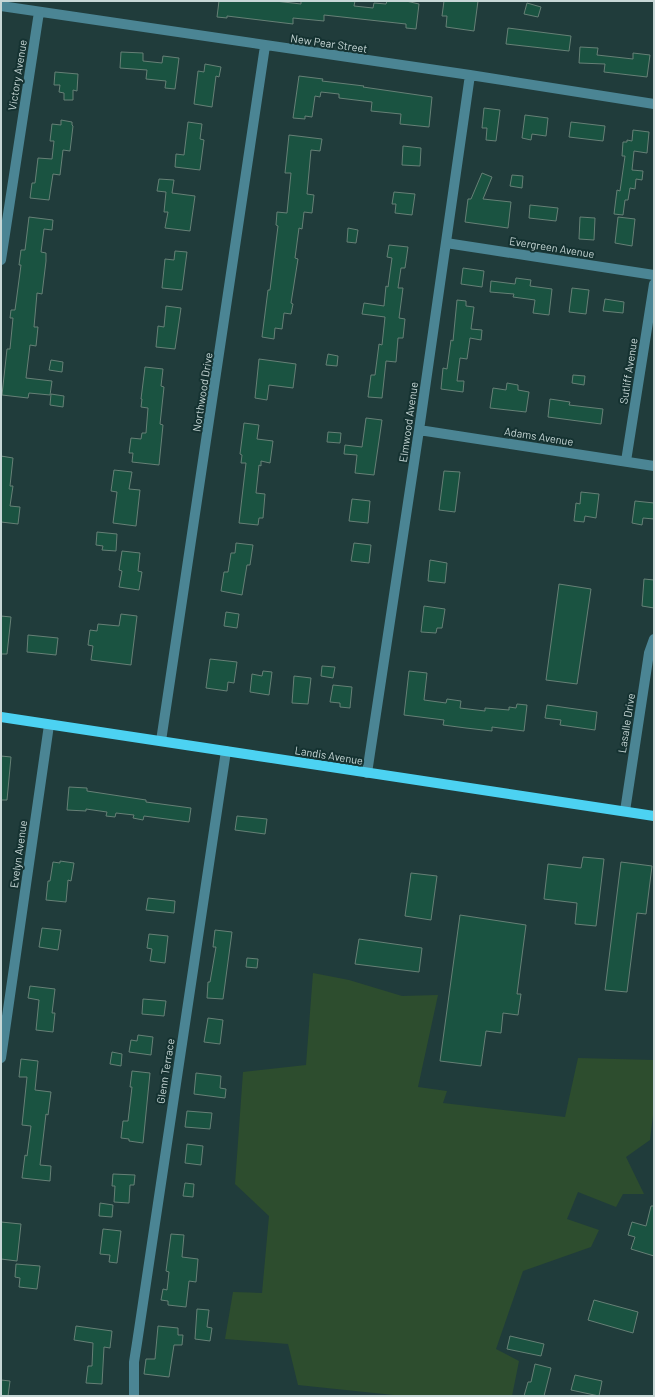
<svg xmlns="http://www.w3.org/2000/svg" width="655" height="1397" font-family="Barlow,sans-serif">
<rect width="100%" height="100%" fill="#203c3b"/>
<path fill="#2d4d2e" d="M313,973L349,980L402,996L438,995L418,1087L447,1091L443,1103L565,1117L578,1058L654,1060V1107L650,1140L626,1157L644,1194H623L616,1207L578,1192L567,1219L599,1230L591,1247L523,1271L496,1349L519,1361L512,1396H403L298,1385L288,1344L225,1339L233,1292L262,1293L269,1216L235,1184L243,1072L306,1065Z"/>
<path fill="#1a5341" stroke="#668076" d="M219,1H275L301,4V1H355L354,6L373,8L374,3L386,4L387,1H406L419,4L416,29L406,28V24L324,15V21L293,18V24L227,16V18L217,17Z
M444,1H478L474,31L446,27L447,16H442Z
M527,3L541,7L538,17L524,14Z
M508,28L571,36L569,51L506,44Z
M580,47L598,48L597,55L633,59V53L650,55L647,77L604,72L605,64L579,63Z
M121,52L143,53V61L162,63L163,56L179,58L175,89L165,88L166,81L146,79L147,70L120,68Z
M205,64L221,67L219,77L216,76L212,107L194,104L198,71L204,72Z
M55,72L78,74L77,91L73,90V100H64V93L59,92L60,85H54Z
M299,76L323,79L322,81L364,86L363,87L432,97L429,127L400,124L401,114L371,111L372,102L339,98V94L321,92L320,97L315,96L312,117L305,116V119L293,118Z
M484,108L500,110L496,141L486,140L487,128H482Z
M525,115L548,118L546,136L532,134L531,140L522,138Z
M61,120L72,122V125L73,126L70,151L63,150L60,175L53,174L49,200L30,198L32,183H35L38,158L52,159L54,141H50L52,124L61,125Z
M188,122L202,124L200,139L204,140L200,170L175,167L176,154L184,155Z
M571,122L605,126L603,141L569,137Z
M633,130L649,132L647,153L634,151L632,170L643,171L642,180L636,179L635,189L630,188L628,200H625L623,215L614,214L617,190L620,191L625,156H622L623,142H627V140L632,141Z
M289,135L322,139L320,151L311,150L307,194L314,195L312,213L304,212L302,229L299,228L295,258L298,259L291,303L293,304L291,314L284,313L282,329L275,328L274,339L262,337L268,290H270L278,226L276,225L277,212L287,213L291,173H285Z
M403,146L421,148L420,166L402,165Z
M482,173L492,177L483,199L511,202L508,228L465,222L468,199H471Z
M512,175L523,176L522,188L510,186Z
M159,179L174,180L172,193L195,196L190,231L165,228L168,212H164L166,192L157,191Z
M394,192L415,194L412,215L395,213L396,204H392Z
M530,205L558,208L556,221L529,218Z
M29,217L53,220L52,230L44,229L41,252L46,253V261L42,294L37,293L34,327H38L36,346L30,345L26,378L52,381L50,395L29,393L28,398L2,395L7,349H10L13,318H10L11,310H15L21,265H19L21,250H25Z
M580,217L595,218L594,240L579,239Z
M618,217L635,219L632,246L615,243Z
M348,228L358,230L356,243L347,242Z
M389,245L408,247L405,268H401L398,288H403L399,318L405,319L403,338H398L396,362L386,361L382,398L368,397L371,375H375L379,344L382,345L385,317L362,314L364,303L384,306L386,286L388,287L392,258L387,257Z
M175,251L187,252L182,290L162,288L165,259L174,260Z
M463,268L484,271L482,287L461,284Z
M516,278L531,280L530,286L552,289L549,315L533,313L535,300L513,297L514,294L490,292L491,281L515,284Z
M572,288L589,290L586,314L569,312Z
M605,299L624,302L623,313L603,311Z
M457,300L466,301V306L474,307L471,329L482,330L481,340L470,338L467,359L460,358L457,381H464L463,392L441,389L443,368L447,369L451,340L453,341Z
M166,306L181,308L175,349L156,347L158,326L164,327Z
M328,354L338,356L337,366L326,365Z
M259,359L296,364L293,388L269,385L267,400L255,398Z
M51,360L63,362L62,372L49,370Z
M145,367L163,369L161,386L164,387L160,424L163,425L159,465L132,462L133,453H129L131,438L141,439L142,433H146L148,408L141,407L142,399H141Z
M573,375L585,376L584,385L572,383Z
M507,383L518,385V390L529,392L526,412L490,408L493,388L506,390Z
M51,394L64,396L63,407L50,405Z
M550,399L570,402L569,405L603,409L601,424L548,417Z
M366,418L382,420L374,475L355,473L357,455L344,454L345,445L362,447Z
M244,423L259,425L257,439L273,441L270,463L261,461V466L259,465L256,493L265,494L263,518H259L258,525L239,523L246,463H241L242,455L240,454Z
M328,432L341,433L340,443L327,442Z
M1,456L13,458L10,486H13L10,506L20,507L18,524L1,522Z
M114,470L132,472L129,489L140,490L136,526L113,523L117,492L111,491Z
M444,471L460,472L455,512L439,510Z
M581,492L599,494L596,518L585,516L584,522L574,521L576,503L580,504Z
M352,499L370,501L368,523L349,521Z
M635,501L654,503V519L643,518L642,525L632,523Z
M97,532L117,534L116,551L102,550L103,546L96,545Z
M236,543L253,545L250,565H247L242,595L221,591L224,572H228L231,553H235Z
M354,543L371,545L369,563L351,561Z
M122,551L140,553L138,571L142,572L139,590L119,587L122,571L119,570Z
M430,560L447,563L445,583L428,581Z
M644,579L654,580V608L642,606Z
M559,584L591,589L577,684L546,680Z
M424,606L445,609L442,628H437L436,633L421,632Z
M226,612L239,614L237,628L224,626Z
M121,614L137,616L131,665L91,660L93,646L88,645L90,630L97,631L98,624L119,626Z
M1,616L11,617L7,654H1Z
M28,635L58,638L56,655L27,652Z
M210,659L237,662L234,683L228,682L227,691L206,688Z
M322,666L335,667L333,678L321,676Z
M263,671L272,672L269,695L250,692L252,674L262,676Z
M409,671L427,673L424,700L446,703L447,699L461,701L460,708L485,711V708L509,710V707L516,708L517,704L527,705L524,731L492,727V731L466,728L443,725L444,720L404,715Z
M294,676L311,678L308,704L292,703Z
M333,685L352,687L350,708L340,707V703L330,702Z
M547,705L597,712L595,730L560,725L561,720L545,718Z
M1,756L11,757L7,800H1Z
M69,787L87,788V791L146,800V802L191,808L189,822L144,816L143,820L133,818L134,815L116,813L115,817L106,816L107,812L86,809V811L67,810Z
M237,816L267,819L265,834L235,830Z
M583,857L604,859L596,926L575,924L577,903L544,899L548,864L581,868Z
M60,861L74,863L71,881L68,880L66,902L46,900L48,881H50L53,862L60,863Z
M621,862L652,866L646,914L637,913L627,992L605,990Z
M411,873L437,876L431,920L405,916Z
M148,898L175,901L174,913L146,910Z
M460,915L526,925L517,994H521L518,1015L503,1013L501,1033L486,1031L481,1066L440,1061Z
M42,928L61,930L58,950L39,947Z
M215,930L232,932L223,999L207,998L208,982H210L216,947H213Z
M149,934L168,936L165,963L150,961L152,949L147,948Z
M359,939L422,948L419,972L355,964Z
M247,958L258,959L257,968L246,967Z
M30,986L55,989L52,1013H55L53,1032L36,1030L39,1000L28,998Z
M143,999L166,1001L164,1016L142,1014Z
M208,1018L223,1020L220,1044L204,1042Z
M138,1035L153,1037L151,1055L129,1052L131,1040L137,1041Z
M112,1052L122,1054L121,1066L110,1064Z
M21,1059L38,1061L35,1090L51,1092L48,1115L46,1114L40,1165L51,1166L50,1181L22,1178L25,1155L27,1156L31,1126L22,1125L27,1077H19Z
M132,1071L150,1073L143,1143L129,1141V1139L121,1138L123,1121H128L132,1087H130Z
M196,1073L221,1076L220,1088L226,1089L225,1098L194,1094Z
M187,1111L212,1113L210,1129L185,1127Z
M187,1144L203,1146L201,1165L185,1163Z
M113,1174L135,1175L134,1185H130L129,1203L114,1202L115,1186H112Z
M185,1183L194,1184L193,1197L183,1196Z
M100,1203L113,1205L112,1217L99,1216Z
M651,1206H654V1256L631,1249L635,1237L628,1235L632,1222L646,1226Z
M1,1222L21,1224L17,1261L1,1259Z
M103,1229L121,1231L117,1263L109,1262L110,1255L100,1254Z
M171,1234L184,1235L182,1257L198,1259L196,1282L189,1281L186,1307L168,1305V1301L161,1300L163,1289L167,1290L169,1272L166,1271Z
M16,1264L40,1266L37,1289L19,1287L20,1278L15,1277Z
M594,1300L638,1312L633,1333L588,1320Z
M197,1309L209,1310L207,1327L212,1328L210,1341L195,1339Z
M76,1326L112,1331L110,1348L104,1347L102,1384L86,1383L88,1366H92L93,1343L74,1340Z
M158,1326L178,1328V1335H183L182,1345H174L169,1377L144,1374L146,1359H155Z
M510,1336L544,1344L541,1356L507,1349Z
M535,1364L551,1368L544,1396H524L528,1382H531Z
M575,1375L602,1381L599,1396L571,1390Z
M1,1380L10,1381L8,1396H1Z"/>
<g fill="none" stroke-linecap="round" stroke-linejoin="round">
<path stroke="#4b8594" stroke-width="10" d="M1,6L470,75L654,104
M446,243L654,275
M1,260L39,12
M419,430L654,466
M626,461L654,284
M161,741L265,46
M367,773L419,430L470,75
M625,811L649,653L654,639
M1,1058L49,725
M134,1396V1362L137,1343L226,751"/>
<path stroke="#4cd2f2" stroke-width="10" d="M1,717L654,816"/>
</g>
<g text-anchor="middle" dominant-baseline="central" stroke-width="4" stroke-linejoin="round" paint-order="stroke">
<g font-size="11" fill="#c7d7d6" stroke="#153231">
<text transform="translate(329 43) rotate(8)">New Pear Street</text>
<text transform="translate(17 75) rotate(-81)">Victory Avenue</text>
<text transform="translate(552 247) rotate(9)">Evergreen Avenue</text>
<text transform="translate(628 371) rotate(-81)">Sutliff Avenue</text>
<text transform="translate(202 392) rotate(-81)">Northwood Drive</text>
<text transform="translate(408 422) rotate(-82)">Elmwood Avenue</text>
<text transform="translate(539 436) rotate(9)">Adams Avenue</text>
<text transform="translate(626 723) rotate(-81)">Lasalle Drive</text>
<text transform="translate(329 755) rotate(9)">Landis Avenue</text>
<text transform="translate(18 854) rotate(-82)">Evelyn Avenue</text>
<text transform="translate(165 1071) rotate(-81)">Glenn Terrace</text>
</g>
</g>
<rect width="655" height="1397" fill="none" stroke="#c7d7d6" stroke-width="4"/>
</svg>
